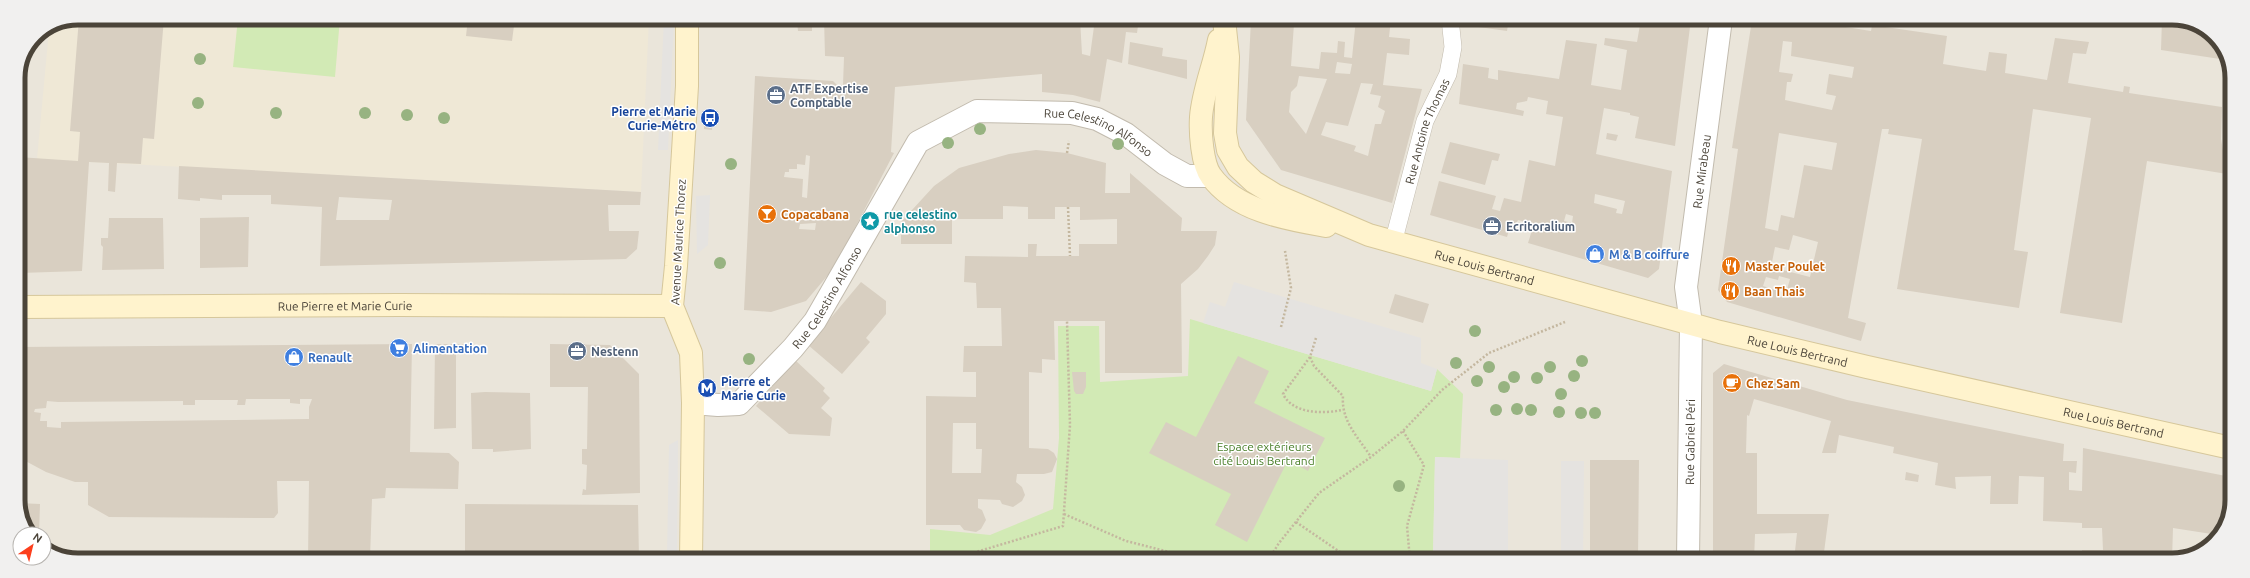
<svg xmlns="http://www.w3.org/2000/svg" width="2250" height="578" font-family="Ubuntu,sans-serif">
<rect width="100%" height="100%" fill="#f6f3ec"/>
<path fill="#eae5da" d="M78,18L2184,19L2217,38L2232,74L2231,512L2211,545L2172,560L66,559L44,546V534H30L18,508V78L36,35Z"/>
<path fill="#efe8d6" d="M78,18H649L641,192L37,159L49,30Z"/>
<path fill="#d2eab5" d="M238,18H340L335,77L233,67Z
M1190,319L1431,391L1437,369L1463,394L1460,458L1435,457L1433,560L930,559V529L990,535L1053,509L1059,438L1058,326H1099L1100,382L1188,376Z"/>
<path fill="#e5e3e0" d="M664,18H674L668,150H658Z
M710,195L708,245L697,254L696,196Z
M1234,282L1421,338V363L1437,369L1431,391L1203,323L1210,302L1225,307Z
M678,440L677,555L667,557L669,445Z
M1435,457L1508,460V560H1433Z
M1561,461H1584L1583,560H1561Z"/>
<path fill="#d8cfc1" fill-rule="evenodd" d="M79,18H164L154,139L143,138L141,164L117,163L115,192L108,191L109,163L89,162L82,271L19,273L18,157L78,161L80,132L70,131Z
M468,18H515L512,41L466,36Z
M824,18H925V22L952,23V18L1080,19L1082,54L1090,56L1095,19H1139L1137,33L1126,32L1122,63L1107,59L1100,102L1073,95L1042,92V74L895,87L891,152L894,153L834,268L806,301L771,312L744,310L755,76L833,81L837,85H843L844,57L825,56ZM806,155L810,156L807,198L802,197L803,179L784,177L785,172H789V169H797V164L805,165ZM816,223L815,230L799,229L800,224Z
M1356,19H1391L1389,37L1410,39L1409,55L1387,53L1383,85L1422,89L1392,203L1281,170L1246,120L1251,20L1294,24L1291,66L1319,69L1321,52L1337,53L1338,41L1345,42L1344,57L1352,58ZM1337,62L1352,64L1350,74L1335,73ZM1299,76L1327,79L1306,134L1289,112L1291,92L1297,86ZM1361,83L1373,84L1370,94L1381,96L1378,107L1385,111L1381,124H1375L1368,156L1354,151L1356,146L1321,135L1326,122L1348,126Z
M1462,19H1509L1507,31L1464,25Z
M1578,19H1607L1606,23L1578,20Z
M1641,19H1691L1675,146L1635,138L1639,117L1630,115V113L1604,108L1596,154L1672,171L1659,269L1648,278L1528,243L1534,224L1518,220L1516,224L1511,223L1507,237L1430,215L1439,181L1496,196L1492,209L1500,211L1504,198L1521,202L1529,160L1555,166L1563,117L1546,114L1548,101L1528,97L1527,101L1517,103L1516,109L1524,111L1523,116L1459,104L1463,64L1489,68L1488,78L1498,80V70L1559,79L1566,40L1597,44L1591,85L1621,90L1627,50L1604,45L1605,38L1637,42ZM1595,194L1625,201L1622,214L1616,213L1617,209L1594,203ZM1566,214L1573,216L1572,223L1564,221Z
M1782,19H1801L1818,22L1819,19H1833V25L1871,31L1872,25L1947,36L1943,64L1986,71L1989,52L2007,54L2005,73L2047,80L2055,38L2089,42L2086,54L2073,53L2068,83L2123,92L2124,86L2130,87L2129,93L2222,107L2221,139L2227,174L2147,161L2122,323L2060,313L2091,118L2033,109L2014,250L2028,252L2019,308L1897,289L1922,139L1888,134L1889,129H1882L1848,318L1866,323L1861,341L1727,302L1718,290L1738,149L1732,148L1752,20L1781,25ZM1783,41L1792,42L1791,56L1854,67L1852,78L1829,74L1826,94L1836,96L1832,110L1785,100L1787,82H1791L1793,74L1779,72ZM1779,133L1837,143L1832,170L1804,165L1794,218L1781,215L1778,231L1765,228ZM1793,235L1818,242L1810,277L1771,267L1775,247L1789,250ZM1779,276L1790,279L1786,293L1763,286L1766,277L1778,280Z
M2162,19H2184L2217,38L2220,45V59L2161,50Z
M797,21H812V31H798Z
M1130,42L1163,48L1162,56L1187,60V79L1128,64Z
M705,109L713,110L712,130L704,129Z
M1607,133L1618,135L1616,141L1606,139Z
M1450,142L1500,154L1498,161L1492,160L1485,185L1441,173Z
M1036,150L1067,153L1106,163L1105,193H1130V173L1182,218L1181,231H1217L1215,245L1208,256L1198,269L1181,284L1182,373H1105V321H1054L1055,360L1042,359V373L1029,372V448L1048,449L1054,453L1057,459L1052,472L1044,474H1017L1016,482L1022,487L1025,495L1022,501L1013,507L1002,504L1000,500L978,499V508L982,510L986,520L981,529L976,532L964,530L960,525H926V396L976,397V372H963L964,346H1002L1001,308H977L976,283L964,282L965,256L1028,257V244H1037L1036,256H1079V244H1117V219L1080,220V207H1055V219H1028V207L1003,206V219H952V244H901V222L934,186L959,168L1009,154ZM953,423H976V449H982L981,473H952Z
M179,166L641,192L640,205H608L609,231H639L637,249L626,259L320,266L322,207L271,204V195H222V200L200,198V201L178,199ZM339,197L392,200L389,220H336Z
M249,217L248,267L200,268V218Z
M109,218H163L164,269L102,270L103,247L101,245V238H108Z
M861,282L886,301V314L866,338L870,342L842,374L808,345Z
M1395,294L1429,304L1423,323L1389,313Z
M412,344L410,452L449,453L459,462L458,489L386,488L385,498L372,499L370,559H308L309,481H277L278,513L274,518L109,517L88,505V482H75L46,472L18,457V347ZM246,399H290V403L300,404V399H312L309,407V419L61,422V428L47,427V421H40L41,413L34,412L35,409L46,408L47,401L58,402L183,401V405H195V400H238L237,405H245Z
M435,344H467V354H456V428L434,429Z
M550,344L610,345L639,374L640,493L582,495L583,489L586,490L587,465L582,464V449H587L588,387H550Z
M1238,356L1269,371L1254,403L1325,438L1308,471L1288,460L1247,542L1215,525L1231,494L1149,453L1166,422L1196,437Z
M795,360L825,388L823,391L830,398L821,408L832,418L830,436L789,434L756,406Z
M1724,364L1847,400L2064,444L2063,461H2077L2076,473L2069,472V490L2082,491L2083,448L2231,477V512L2218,535L2173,528L2172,560H2082V550H2103L2102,528H2082V523L2043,521L2044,477L2019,476L2018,504H1990L1991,476L1955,477L1956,489L1935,485L1938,463L1893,453L1894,447L1839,435L1836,453H1822L1831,421L1754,399L1749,416L1747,415L1746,453H1757V514H1829L1823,560H1794L1797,533L1755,534L1754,560H1713V373Z
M1072,372H1086V387L1083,394H1076L1074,391Z
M485,392L530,393L531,449L493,452V449H472L471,393Z
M1590,460H1639L1638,560H1590Z
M1906,472L1919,475L1918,482L1905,480Z
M18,503L40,504L39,534H30L18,508Z
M465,504L638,505L639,559H465Z"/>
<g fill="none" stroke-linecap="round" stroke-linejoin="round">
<defs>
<g id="lane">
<path id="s1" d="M1393,243L1425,121L1448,74L1453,47L1450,19"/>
</g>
<g id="street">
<path id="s2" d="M693,403L718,405L739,404L793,348L815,321L918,142L977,111L1072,113L1097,119L1126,134L1165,164L1187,176H1210"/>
<path id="s3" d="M1688,560L1691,324L1686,287L1721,19"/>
</g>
<g id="secondary">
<path d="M687,18V86L676,266L672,306L691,353L693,403L691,559"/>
<path id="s4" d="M1224,19L1228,57L1225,133L1228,150L1238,167L1254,182L1275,195L1369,235L1720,332L1867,367L2231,448"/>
<path d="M1219,40C1214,66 1203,91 1201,117C1200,132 1202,164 1211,176C1236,211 1287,219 1326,226"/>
<path id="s5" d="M18,307L399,305L672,306"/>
</g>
</defs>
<use href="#lane" stroke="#c2bbae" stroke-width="18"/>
<use href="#street" stroke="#c2bbae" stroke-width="24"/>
<use href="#secondary" stroke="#d6c79b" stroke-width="24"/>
<path stroke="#c4b79f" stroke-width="2.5" stroke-dasharray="2 2" stroke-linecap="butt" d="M1067,153L1069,141
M1068,207L1070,256
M1281,327L1291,288L1285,251
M1316,338L1310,357L1314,366L1343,396C1341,421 1358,437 1371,457
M1310,357L1283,394C1293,414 1322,414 1342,410
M1403,431L1424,465L1407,526L1410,560
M1064,514L1126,541L1181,555L1215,559
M1296,522L1340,552
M965,559L966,555L1063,526L1070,425L1067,321
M1269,559L1279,543L1319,493L1371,457L1403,431L1442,390L1489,353L1565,322"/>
<use href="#lane" stroke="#fff" stroke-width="17"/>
<use href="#street" stroke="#fff" stroke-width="22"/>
<use href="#secondary" stroke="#fff3cd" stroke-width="22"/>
</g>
<g fill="#97b381">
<circle cx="200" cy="59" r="6"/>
<circle cx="198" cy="103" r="6"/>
<circle cx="276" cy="113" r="6"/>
<circle cx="365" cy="113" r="6"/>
<circle cx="407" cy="115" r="6"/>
<circle cx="444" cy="118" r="6"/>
<circle cx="980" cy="129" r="6"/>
<circle cx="948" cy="143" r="6"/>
<circle cx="1118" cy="144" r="6"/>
<circle cx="731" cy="164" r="6"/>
<circle cx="720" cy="263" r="6"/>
<circle cx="1475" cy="331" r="6"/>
<circle cx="749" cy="359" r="6"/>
<circle cx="1582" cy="361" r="6"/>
<circle cx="1456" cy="363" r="6"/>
<circle cx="1489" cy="367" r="6"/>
<circle cx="1550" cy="367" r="6"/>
<circle cx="1574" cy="376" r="6"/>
<circle cx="1514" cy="377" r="6"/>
<circle cx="1537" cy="378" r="6"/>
<circle cx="1477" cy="381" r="6"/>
<circle cx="1504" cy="387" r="6"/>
<circle cx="1561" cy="394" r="6"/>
<circle cx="1517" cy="409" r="6"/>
<circle cx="1496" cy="410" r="6"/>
<circle cx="1531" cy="410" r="6"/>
<circle cx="1559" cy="412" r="6"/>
<circle cx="1581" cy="413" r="6"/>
<circle cx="1595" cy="413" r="6"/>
<circle cx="1399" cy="486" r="6"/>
</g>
<defs>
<symbol id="office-disc" viewBox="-11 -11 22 22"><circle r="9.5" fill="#5c6f8a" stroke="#fff"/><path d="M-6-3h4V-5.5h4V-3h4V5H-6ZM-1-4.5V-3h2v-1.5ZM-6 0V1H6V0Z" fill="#fff"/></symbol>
<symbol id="bus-disc" viewBox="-11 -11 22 22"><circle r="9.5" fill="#1a4fb4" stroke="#fff"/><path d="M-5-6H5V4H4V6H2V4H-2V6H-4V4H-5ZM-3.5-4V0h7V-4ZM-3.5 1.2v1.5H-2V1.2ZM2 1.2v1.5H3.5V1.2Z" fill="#fff"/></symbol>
<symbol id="bar-disc" viewBox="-11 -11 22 22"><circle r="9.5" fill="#e8710a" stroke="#fff"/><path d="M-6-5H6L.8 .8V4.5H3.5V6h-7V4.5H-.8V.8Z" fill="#fff"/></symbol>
<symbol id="sight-disc" viewBox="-11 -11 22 22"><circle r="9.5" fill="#0f9aa8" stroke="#fff"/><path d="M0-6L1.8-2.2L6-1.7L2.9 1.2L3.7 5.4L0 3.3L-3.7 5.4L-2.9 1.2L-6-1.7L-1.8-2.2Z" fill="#fff"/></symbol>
<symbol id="shop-disc" viewBox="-11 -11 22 22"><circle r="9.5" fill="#3f7fe0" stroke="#fff"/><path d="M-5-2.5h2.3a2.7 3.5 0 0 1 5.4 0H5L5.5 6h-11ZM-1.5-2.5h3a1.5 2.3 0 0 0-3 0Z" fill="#fff"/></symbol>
<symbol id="restaurant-disc" viewBox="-11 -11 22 22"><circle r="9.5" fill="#e8710a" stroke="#fff"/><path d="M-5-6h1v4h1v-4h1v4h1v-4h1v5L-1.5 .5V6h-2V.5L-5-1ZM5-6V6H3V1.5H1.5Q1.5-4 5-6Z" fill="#fff"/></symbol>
<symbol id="supermarket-disc" viewBox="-11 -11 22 22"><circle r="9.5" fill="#3f7fe0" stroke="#fff"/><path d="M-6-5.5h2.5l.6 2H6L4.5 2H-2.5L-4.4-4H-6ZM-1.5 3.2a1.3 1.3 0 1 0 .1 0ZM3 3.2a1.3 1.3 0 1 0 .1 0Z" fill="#fff"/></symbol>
<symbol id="cafe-disc" viewBox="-11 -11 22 22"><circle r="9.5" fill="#e8710a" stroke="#fff"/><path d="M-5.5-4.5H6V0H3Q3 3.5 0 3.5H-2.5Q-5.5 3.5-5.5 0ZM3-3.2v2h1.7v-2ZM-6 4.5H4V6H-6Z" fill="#fff"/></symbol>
<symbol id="metro-disc" viewBox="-11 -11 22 22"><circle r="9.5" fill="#1a4fb4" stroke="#fff"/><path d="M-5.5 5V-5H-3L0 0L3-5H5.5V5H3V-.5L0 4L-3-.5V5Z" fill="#fff"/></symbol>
</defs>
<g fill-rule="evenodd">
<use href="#office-disc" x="765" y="84" width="22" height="22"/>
<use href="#bus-disc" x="699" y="107" width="22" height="22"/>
<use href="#bar-disc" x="756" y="203" width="22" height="22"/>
<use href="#sight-disc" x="859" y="210" width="22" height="22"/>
<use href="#office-disc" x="1481" y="215" width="22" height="22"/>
<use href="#shop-disc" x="1584" y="243" width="22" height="22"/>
<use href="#restaurant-disc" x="1720" y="255" width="22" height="22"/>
<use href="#restaurant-disc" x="1719" y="280" width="22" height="22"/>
<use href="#supermarket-disc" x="388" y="337" width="22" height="22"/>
<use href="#office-disc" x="566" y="340" width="22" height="22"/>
<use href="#shop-disc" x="283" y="346" width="22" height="22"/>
<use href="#cafe-disc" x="1721" y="372" width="22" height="22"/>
<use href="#metro-disc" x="696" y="377" width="22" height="22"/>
</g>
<g text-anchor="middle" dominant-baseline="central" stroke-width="3" stroke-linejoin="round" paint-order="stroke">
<g font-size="12" font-weight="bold" fill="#4e5e75" stroke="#fff" text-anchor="start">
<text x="790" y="88">ATF Expertise<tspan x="790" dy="14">Comptable</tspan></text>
<text x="1506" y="226">Ecritoralium</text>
<text x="591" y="351">Nestenn</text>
</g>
<g font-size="12" font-weight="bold" fill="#164399" stroke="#fff" text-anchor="end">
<text x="696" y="111">Pierre et Marie<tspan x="696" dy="14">Curie-Métro</tspan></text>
<text x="721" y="381" text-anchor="start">Pierre et<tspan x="721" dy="14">Marie Curie</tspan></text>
</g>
<g font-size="12" fill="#4b4439" stroke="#fff">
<text stroke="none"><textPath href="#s1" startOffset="117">Rue Antoine Thomas</textPath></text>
<text stroke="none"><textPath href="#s2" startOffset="558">Rue Celestino Alfonso</textPath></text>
<text stroke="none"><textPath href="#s3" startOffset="390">Rue Mirabeau</textPath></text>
<text transform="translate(678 242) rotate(-87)">Avenue Maurice Thorez</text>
<text stroke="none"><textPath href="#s4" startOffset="420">Rue Louis Bertrand</textPath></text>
<text stroke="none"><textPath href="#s2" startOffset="185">Rue Celestino Alfonso</textPath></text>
<text stroke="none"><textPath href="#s5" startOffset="327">Rue Pierre et Marie Curie</textPath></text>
<text stroke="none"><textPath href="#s4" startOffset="744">Rue Louis Bertrand</textPath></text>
<text stroke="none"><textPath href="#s4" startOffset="1068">Rue Louis Bertrand</textPath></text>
<text stroke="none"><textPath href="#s3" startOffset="118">Rue Gabriel Péri</textPath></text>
</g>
<g font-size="12" font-weight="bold" fill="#c56008" stroke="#fff" text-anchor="start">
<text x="781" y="214">Copacabana</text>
<text x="1745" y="266">Master Poulet</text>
<text x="1744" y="291">Baan Thais</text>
<text x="1746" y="383">Chez Sam</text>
</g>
<g font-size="12" font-weight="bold" fill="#0d838f" stroke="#fff" text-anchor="start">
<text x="884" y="214">rue celestino<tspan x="884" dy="14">alphonso</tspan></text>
</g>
<g font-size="12" font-weight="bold" fill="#366cbe" stroke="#fff" text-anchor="start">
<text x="1609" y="254">M &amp; B coiffure</text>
<text x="413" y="348">Alimentation</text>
<text x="308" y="357">Renault</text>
</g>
<g font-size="12" fill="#4a7f2a" stroke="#fff">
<text x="1264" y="446">Espace extérieurs<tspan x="1264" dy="14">cité Louis Bertrand</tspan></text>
</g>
</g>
<path d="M0 0H2250V578H0ZM78 25H2172A53 53 0 0 1 2225 78V500A53 53 0 0 1 2172 553H78A53 53 0 0 1 25 500V78A53 53 0 0 1 78 25Z" fill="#f1f0ef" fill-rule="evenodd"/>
<path fill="none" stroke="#4b4439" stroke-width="5" d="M78 25H2172A53 53 0 0 1 2225 78V500A53 53 0 0 1 2172 553H78A53 53 0 0 1 25 500V78A53 53 0 0 1 78 25Z"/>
<g transform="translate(32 546) rotate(35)"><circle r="19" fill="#ffffff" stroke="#b7b4b0"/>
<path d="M0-3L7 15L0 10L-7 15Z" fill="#fc3f1d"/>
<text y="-6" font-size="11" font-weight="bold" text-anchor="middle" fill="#4b4439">N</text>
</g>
</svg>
